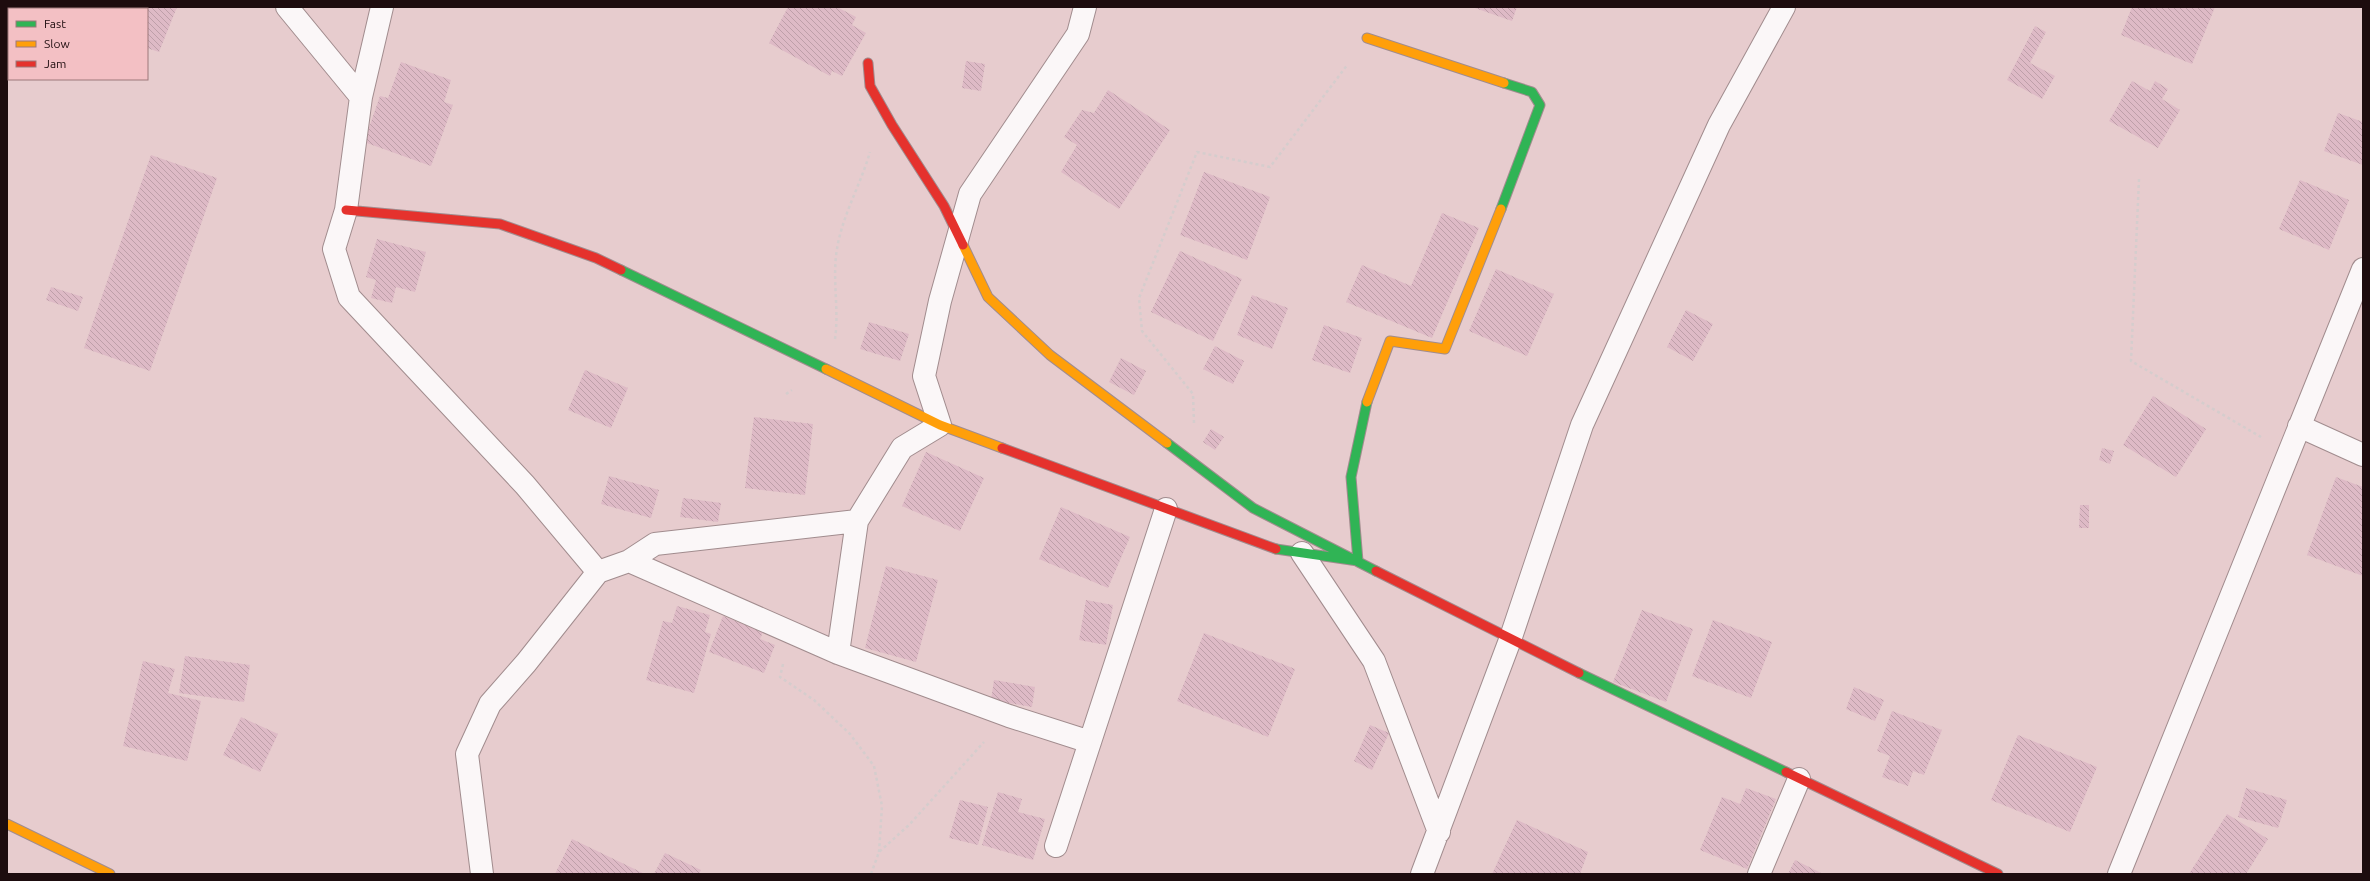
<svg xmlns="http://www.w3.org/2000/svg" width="2370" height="881" font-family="Ubuntu,sans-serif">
<defs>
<pattern id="building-back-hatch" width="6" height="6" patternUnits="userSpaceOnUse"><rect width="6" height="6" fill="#debac6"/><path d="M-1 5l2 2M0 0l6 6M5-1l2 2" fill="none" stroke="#be9fa9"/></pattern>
</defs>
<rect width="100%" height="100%" fill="#e7ccce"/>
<path fill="url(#building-back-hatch)" d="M72,7H108L107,9H71Z
M141,7H177L159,52L147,48V9H141Z
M788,7H837L856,17L852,25L866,33L842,76L832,71L830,76L769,43Z
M1472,7H1517L1512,21Z
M2132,7H2215L2192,64L2121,35Z
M2035,26L2046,32L2030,63L2055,76L2042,99L2007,80Z
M966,61L985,64L981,91L962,88Z
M401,62L451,80L444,102L453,105L431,166L364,142L380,96L388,98Z
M2132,81L2150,91L2155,81L2168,89L2162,99L2180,110L2158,148L2109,121Z
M1108,90L1170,130L1119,209L1061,172L1077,145L1064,137L1082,110L1094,113Z
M2338,113L2363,122V165L2324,151Z
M151,155L217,178L150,371L84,348Z
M1204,172L1270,197L1247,260L1180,235Z
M2300,180L2349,200L2329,250L2279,229Z
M1442,213L1479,228L1432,338L1346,302L1362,265L1411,286Z
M377,239L426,252L415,292L396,287L392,303L371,298L376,280L366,277Z
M1180,251L1242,279L1213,341L1151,312Z
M1496,269L1554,294L1527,356L1469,331Z
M51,287L83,297L78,311L46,300Z
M1252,295L1288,308L1272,349L1237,335Z
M1686,310L1713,324L1693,361L1667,347Z
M869,322L909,334L900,361L860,349Z
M1324,325L1362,338L1350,373L1312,360Z
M1215,346L1244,361L1233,384L1203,369Z
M1121,358L1146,371L1134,395L1109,382Z
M585,370L628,388L611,428L568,410Z
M2153,396L2206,429L2176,477L2123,445Z
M754,417L813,424L805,495L745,488Z
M1211,429L1224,437L1215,450L1203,442Z
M2102,448L2114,451L2110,464L2099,460Z
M926,452L984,478L960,531L902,506Z
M609,476L659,490L651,518L601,504Z
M2336,477L2363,487V576L2307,555Z
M683,498L721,503L718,522L680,517Z
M2080,505H2089V528H2079Z
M1061,507L1130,537L1108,588L1039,559Z
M886,566L938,580L916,662L865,648Z
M1086,600L1113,605L1106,645L1079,640Z
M677,606L710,615L705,632L711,634L694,693L646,680L663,621L672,623Z
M1642,610L1693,629L1666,702L1613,682Z
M723,616L763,632L760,639L775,645L764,673L709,652Z
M1713,620L1772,642L1751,698L1692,676Z
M1204,633L1295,669L1268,737L1177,701Z
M185,656L250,665L244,702L179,693Z
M143,661L175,669L168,693L201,701L187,761L123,746Z
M994,680L1035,687L1032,707L991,700Z
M1854,687L1884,700L1875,721L1846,709Z
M1892,711L1942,730L1924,775L1913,771L1908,786L1882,777L1890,756L1877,751Z
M241,717L278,734L260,772L223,755Z
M1370,725L1389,733L1372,770L1354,761Z
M2018,735L2097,767L2070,832L1991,800Z
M1746,788L1776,799L1747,869L1700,850L1722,797L1740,804Z
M2246,788L2287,800L2278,828L2238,817Z
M998,792L1022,799L1018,812L1045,819L1033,860L982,845Z
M960,800L988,807L978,845L949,838Z
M2227,814L2268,839L2246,874H2189Z
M1517,820L1588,852L1580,874H1492Z
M572,839L645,874H555Z
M665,853L701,870L699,874H654Z
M1795,860L1823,874H1788Z"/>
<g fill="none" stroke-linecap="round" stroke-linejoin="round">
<defs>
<path id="street" d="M287,7L361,97
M382,7L361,97L346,210L334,249L349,297L525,485L598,572L526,663L490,704L467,754L482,874
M2299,426L2363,455
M1302,553L1374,661L1439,832
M629,561L838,653L1009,716L1090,742
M598,572L629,561L655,544L857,521L902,448L940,425L924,376L940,301L970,194L1078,34L1085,7
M838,653L857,521
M1056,846L1166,509
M1422,874L1510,640L1582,425L1719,125L1784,7
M1759,874L1799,779
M2119,874L2363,269"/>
<path id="fast" d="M1501,209L1540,105L1532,92L1504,83
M621,270L826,369
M1167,443L1253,508L1376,571
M1276,549L1358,561L1351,477L1367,402
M1579,673L1786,772"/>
<path id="slow" d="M1367,38L1504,83
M963,245L988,297L1050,355L1167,443
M826,369L940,425L1002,448
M1367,402L1390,341L1445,349L1501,209
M7,824L110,874"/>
<path id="jam" d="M868,63L870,86L892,125L944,206L963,245
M346,210L500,224L596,258L621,270
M1002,448L1276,549
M1376,571L1579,673
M1786,772L1998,874"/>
</defs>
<use href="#street" stroke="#a18c8e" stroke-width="24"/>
<use href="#fast" stroke="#a18c8e" stroke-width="11"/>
<use href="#slow" stroke="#a18c8e" stroke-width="11"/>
<use href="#jam" stroke="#a18c8e" stroke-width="11"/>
<path stroke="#d5cdcd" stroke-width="2.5" stroke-dasharray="3 3" stroke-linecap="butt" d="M2139,179L2131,361L2261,437
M835,339C839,311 833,284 836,256C840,219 860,187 870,152
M786,394L792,390
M1194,423L1193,394L1142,331L1139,298L1197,152L1270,167L1348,64
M783,664L780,677L814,700L850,734L874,766L882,806L879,852
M871,874L879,852L909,825L984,742"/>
<use href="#street" stroke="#fbf7f8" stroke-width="22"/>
<use href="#fast" stroke="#30b455" stroke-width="9"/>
<use href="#slow" stroke="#ff9f0a" stroke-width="9"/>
<use href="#jam" stroke="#e5322d" stroke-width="9"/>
</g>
<rect width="2370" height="881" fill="none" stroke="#1d0c0e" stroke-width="16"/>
<rect x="8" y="8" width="140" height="72" fill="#f3c0c4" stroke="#9d787b"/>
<rect x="16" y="21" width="20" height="6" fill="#30b455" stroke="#9d787b"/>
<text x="44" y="28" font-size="12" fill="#1d0c0e">Fast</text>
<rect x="16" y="41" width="20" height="6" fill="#ff9f0a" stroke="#9d787b"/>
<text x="44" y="48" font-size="12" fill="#1d0c0e">Slow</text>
<rect x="16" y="61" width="20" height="6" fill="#e5322d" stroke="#9d787b"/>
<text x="44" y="68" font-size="12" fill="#1d0c0e">Jam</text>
</svg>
